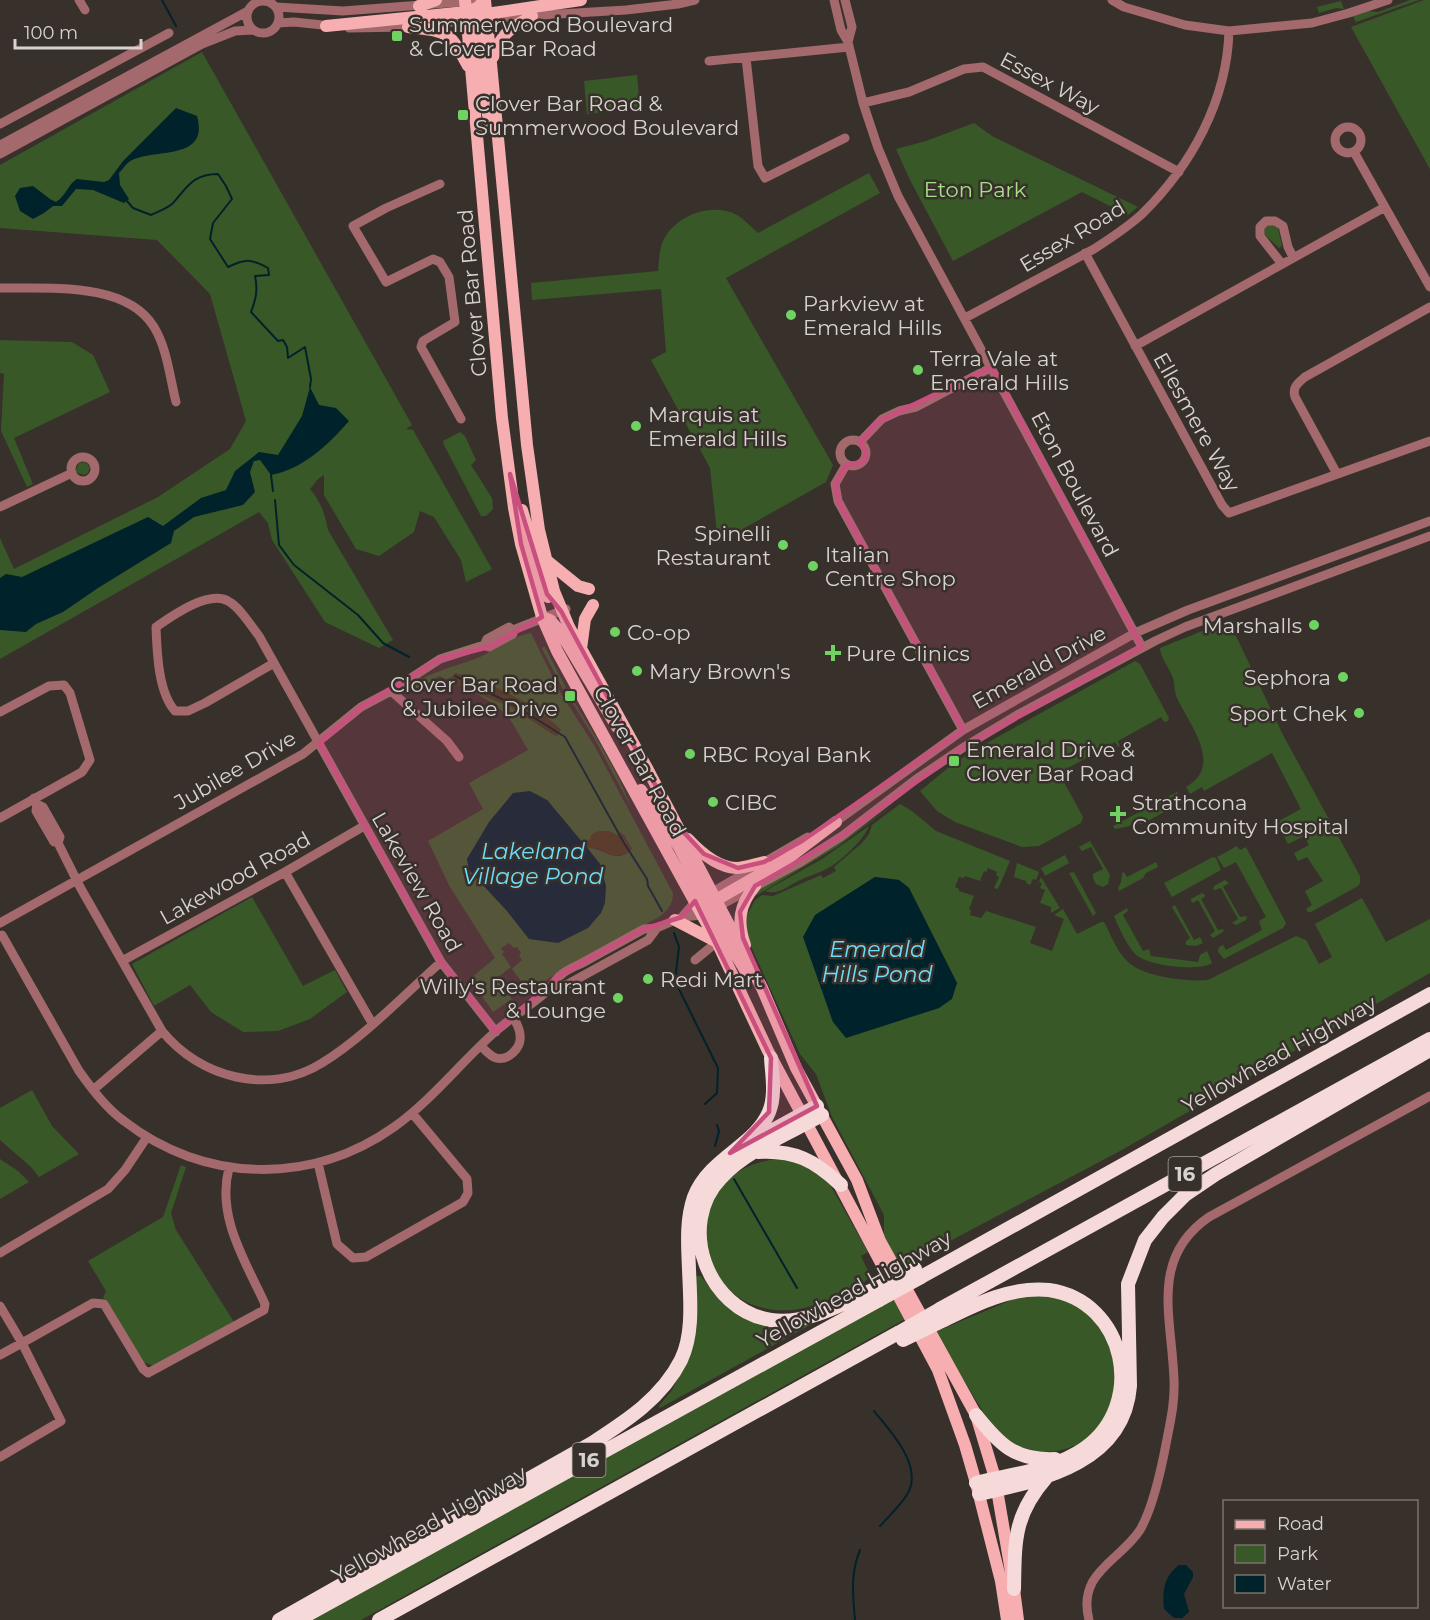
<svg xmlns="http://www.w3.org/2000/svg" width="1430" height="1620" font-family="Montserrat,sans-serif">
<rect width="100%" height="100%" fill="#38302b"/>
<path fill="#395828" fill-rule="evenodd" d="M1410,0H1419L1356,22L1353,16L1368,11L1378,12Z
M1424,0H1430V169L1351,27Z
M1341,1L1344,9L1336,8L1319,13L1317,7Z
M202,52L412,425L406,429L413,430L492,569L466,582L461,560L434,517L420,511L414,532L379,556L356,549L324,495V475L318,479L310,489C321,502 325,514 328,530L393,640L379,648L325,622L272,540L268,523L259,512L0,659V538L14,569L158,497L230,449L246,421L210,294L157,240L0,228V165Z
M637,75L640,109L587,114L584,81Z
M974,123L992,136L1138,207L1128,215L1082,192L953,261L910,180L896,149L926,141Z
M869,173L880,193L726,278L833,465L826,482L718,543L710,468L651,360L666,352L661,289L532,300L531,283L658,271C659,261 659,249 664,239C677,215 712,202 737,215C745,220 751,227 758,233Z
M1268,225H1274L1278,228L1282,246L1279,248L1264,234L1265,228Z
M0,340L72,342L93,355L110,392L14,438L33,484L27,487L1,431L4,374L0,373Z
M460,432L465,436L476,460L471,465L492,498L493,509L486,516H481L444,445L443,441Z
M85,462L90,467L88,473L84,475L75,472L79,463Z
M1222,623L1230,628L1237,638L1283,735L1360,876V883L1358,886L1311,912H1308L1306,909L1312,905L1305,891L1323,881L1307,857L1298,861L1294,853L1309,845L1304,836L1288,844L1277,822L1301,809L1272,753L1204,791L1202,787L1190,794L1186,787C1225,765 1188,723 1176,696C1174,690 1175,684 1173,678C1169,667 1161,659 1160,648Z
M531,633L561,694L594,745L673,893C673,904 668,910 659,917L560,971L529,992L512,969L522,960L519,955L521,953L517,947L514,948L509,943L501,948L504,952L502,954L511,967L497,978L512,999L493,1012L470,979L495,958L450,887L428,841L483,809L469,783L528,750C521,739 516,727 508,717C490,697 462,687 439,676L421,688L407,694C411,675 463,665 480,657C496,649 512,636 531,633ZM453,683C464,684 479,683 490,686C510,692 547,715 561,730L554,735L511,707ZM547,800L583,843L624,835L632,849C629,851 627,854 623,855C612,860 599,847 588,848L600,864L529,939L507,911L469,870L467,859L476,845Z
M543,647H545L566,688L563,689L542,649Z
M1135,661L1140,664L1169,718L1168,721L1164,722L1161,717L1118,741L1120,746L1118,747L1115,742L1059,773L1083,817L1081,823L1039,846L1022,847L955,822L937,811L920,791L954,763L985,744Z
M567,694L570,695C593,732 616,768 632,809L594,738Z
M1177,792L1183,802L1144,823L1115,829L1113,826Z
M897,802L837,847L752,898L759,889L842,841Z
M900,804L912,811L936,831L1010,861L998,889L994,888L999,877L996,875L997,872L988,868L986,872L984,871L980,881L965,876L964,878L959,877L955,887L959,889V891L974,896L969,909L971,910L970,915L981,918L986,911L1036,927L1030,943L1052,951L1064,919L1054,915L1063,909L1077,934L1101,922H1104C1111,935 1117,952 1128,962C1144,977 1187,982 1208,980L1296,936L1306,940L1319,964L1332,957L1315,924L1362,898L1386,942L1430,919V973L1120,1151L899,1268L882,1237L884,1233V1215L832,1117L816,1074L800,1054L744,931L745,915H747L755,900L762,895L773,896L821,875L823,878L836,871L834,867L862,843L869,834L872,825ZM875,877L899,880L909,888L957,983L939,1008L919,1014L833,1022L804,937L816,915Z
M869,826C864,840 839,863 826,869C818,874 808,876 800,880C788,885 779,896 765,891L822,859Z
M1090,841L1110,875L1108,884L1103,887L1096,884L1093,878V874L1103,869L1091,847L1082,851L1079,847Z
M1237,846L1240,850L1246,847L1286,923L1283,928L1224,959L1218,952L1219,947L1223,945L1226,950L1262,930L1259,921L1266,917L1236,862L1224,868L1217,857Z
M1065,855L1069,863L1045,876L1041,868Z
M1213,857L1216,858L1221,870L1172,897L1164,883Z
M1156,862L1158,867L1146,873L1143,878L1119,891L1118,888L1121,882L1122,873L1124,872L1127,877Z
M1017,863L1039,872L1036,880L1033,879L1030,885L1026,883V881L1014,877Z
M1074,872L1096,913L1093,916L1069,873Z
M1041,877L1060,908L1051,913V907L1040,903L1045,890L1040,888L1042,883L1039,882Z
M1225,880L1229,883L1223,887L1240,917L1247,916L1246,920L1236,925L1232,923L1238,919L1221,888L1215,890L1213,889L1214,886Z
M1202,893L1206,896L1201,899L1218,930L1224,929L1223,932L1213,938L1210,935L1215,931L1198,900L1193,903L1191,901V899Z
M252,897L303,986L335,970L347,992L310,1019L278,1031L243,1032L211,1012L190,985L154,1006L132,964Z
M1175,905L1194,940L1200,937L1203,943L1196,946L1186,945V941L1190,938L1172,907Z
M1127,908L1128,911L1123,915L1143,951L1149,949L1151,956L1198,962L1200,955L1207,951L1212,963C1198,972 1148,966 1135,954C1126,944 1119,928 1114,916Z
M32,1090L52,1126L79,1154L39,1177L31,1167L0,1140V1108Z
M783,1158L799,1162L827,1179L868,1252L861,1256L870,1275C862,1289 842,1294 828,1300C771,1326 711,1302 706,1236C706,1229 703,1219 705,1213C707,1203 714,1196 719,1189C739,1167 754,1162 783,1158Z
M0,1159L18,1171L29,1182L0,1199Z
M181,1165L186,1167L171,1213L176,1230L234,1322L154,1366L143,1362L108,1302L103,1298L106,1291L88,1261L163,1217Z
M694,1276H701L712,1291L731,1309L821,1319L660,1408L659,1406L672,1390L683,1369Z
M1021,1296C1034,1295 1049,1295 1062,1299C1098,1311 1125,1357 1116,1394C1102,1452 1036,1471 995,1429C988,1422 983,1411 977,1402C963,1379 949,1356 935,1332Z
M896,1298L907,1318L361,1620H311Z"/>
<path fill="#423919" d="M455,673C491,681 535,705 561,730L557,736L554,735L511,707L452,683L451,677Z
M599,831H609L617,835L621,832L632,849C610,865 608,846 588,848L583,843L589,840L592,834Z"/>
<path fill="#00222a" d="M176,108L197,116C210,163 151,147 129,162C125,165 122,170 119,173L120,185L129,199L124,203L93,190L76,189L62,206H53L44,213L33,219L20,211L15,196L20,188L33,186L50,199L56,202C66,196 68,184 77,179L104,182L109,180L123,161Z
M310,387L319,405L336,408L349,421C328,445 303,469 271,475L260,460L254,461L250,472L255,492L243,505L194,517L174,531L171,543L98,588L63,612L36,624L26,632L0,630V578L6,574L22,577L148,517L163,526L201,498L226,490L235,471L259,452L278,455L302,416Z
M530,791L547,800L583,843L600,864L606,886L605,903L601,913L588,928L558,943L529,939L507,911L469,870L467,859L489,822L513,793Z
M875,877L899,880L909,888L957,983L952,999L939,1008L846,1038L833,1022L803,937L815,915Z
M1179,1565H1186L1193,1572V1577L1184,1594L1189,1612L1182,1618H1174L1164,1609C1162,1591 1164,1576 1179,1565Z"/>
<g fill="none" stroke-linecap="round" stroke-linejoin="round">
<path stroke="#00222a" stroke-width="2" d="M162,0L176,26
M127,201L133,208L151,215C157,212 166,209 172,204C187,188 192,174 218,174L226,186L232,199L213,223L210,239L228,267C245,259 250,258 268,268L269,275L255,276C258,290 256,299 251,312L278,341L283,340L287,347L288,358L305,347L311,379L310,387
M271,475L273,491
M275,500L279,545L294,565L358,615L383,643L409,657
M455,676L514,705L565,737L624,843L647,879L648,886L662,911
M674,933L679,947L675,981L718,1068L717,1093L705,1104
M715,1146L719,1131L717,1125
M734,1179L797,1288
M874,1411C890,1431 923,1465 908,1493C901,1505 889,1516 880,1526
M855,1620C853,1595 850,1574 860,1550"/>
<path stroke="#a3696c" stroke-width="9" d="M79,0L85,10
M834,0L841,30L848,42L863,103L878,148L898,196L1142,647
M845,0L852,27L848,42
M1112,0L1124,7L1185,25L1229,31L1312,23L1349,13L1388,0
M247 17a16 16 0 1 1 32 0a16 16 0 1 1-32 0Z
M276,7L343,11L486,0
M492,18L626,10L678,4L695,0
M278,23L294,22L332,26
M349,28L408,27L472,20
M746,58L758,166L765,178L845,138
M709,61L849,47
M863,103L909,92L964,69L983,67L1179,172
M0,124L169,33
M1335 140a13 13 0 1 1 26 0a13 13 0 1 1-26 0Z
M0,145L248,11
M1354,152L1430,287
M0,154L202,44L235,31L253,30
M440,184L386,208L353,226L386,282L433,259L440,262L449,277L455,322L423,341L421,347L461,419
M1085,253L1222,505L1229,513L1430,441
M1282,264L1260,236V227L1266,221H1275L1283,226L1288,247L1293,257
M0,288C48,289 126,281 154,327C167,348 170,378 176,402
M965,318L1094,249C1111,238 1128,227 1142,214C1191,166 1227,101 1229,31
M1135,346L1385,207
M840 453a13 13 0 1 1 26 0a13 13 0 1 1-26 0Z
M860,442L882,419L899,411L916,407L992,367
M71 469a12 12 0 1 1 24 0a12 12 0 1 1-24 0Z
M846,465L835,484L838,501L963,730
M1337,474L1295,397C1292,387 1298,383 1305,377L1430,307
M0,507L72,473
M484,645L487,639L509,627L513,630L566,609
M274,663L205,703L188,711H175C158,692 157,652 156,627C172,616 208,590 228,601C240,607 250,625 259,636L441,962L496,1032
M391,691L447,741L459,757
M0,712L49,686L64,685L70,693L90,760L82,772L0,818
M34,798L37,804L36,811L54,842L58,843L80,887L162,1031C200,1078 269,1096 322,1063C363,1038 405,994 441,962
M37,804L43,807L60,837L58,843
M831,825L963,730L1135,633L1188,610L1430,521
M285,872L372,1023
M682,917L695,902L808,837
M0,923L303,754L361,707L391,691L440,659L484,645L489,647L513,634V630
M2,935L79,1071C92,1089 106,1108 124,1121C204,1183 311,1186 394,1127C432,1100 461,1062 496,1031C512,1017 530,1006 546,992C552,987 555,979 561,975C567,969 577,966 584,962C604,951 624,940 644,929L657,928L682,917L702,915L801,862L842,836L915,780L964,747L1017,715L1155,641L1185,627L1430,536
M695,960L717,942
M122,961L285,872L364,826
M548,990L568,984L648,940L657,928
M481,1046C485,1050 490,1056 496,1058C508,1061 522,1048 520,1035C520,1029 516,1023 514,1018
M93,1090L162,1031
M318,1163L337,1244L353,1258L366,1257L463,1202L468,1193L467,1179L412,1113
M0,1253L108,1189L125,1170L147,1137
M0,1306L22,1343L93,1303L104,1304L143,1369L148,1373L264,1310L265,1304C246,1262 216,1217 229,1168
M0,1355L22,1343L61,1421L0,1457
M1089,1620C1077,1572 1119,1562 1140,1530C1154,1506 1162,1466 1167,1439C1171,1419 1175,1400 1174,1380C1172,1318 1149,1258 1209,1217L1430,1096"/>
<path stroke="#f6aeb1" stroke-width="12" d="M465,0L502,418L514,508L521,544L542,617L557,651L717,942L768,1051L938,1370L965,1445L976,1483L1001,1581L1007,1620
M485,0L527,445L539,530L554,591L569,627L648,770L762,988L796,1068L857,1180L880,1241L976,1415L995,1478L1014,1589L1018,1620
M419,6L436,0
M474,12L489,122
M479,15L581,0
M326,26L466,12L477,8L485,0
M408,27C448,32 448,29 468,66
M493,57C502,32 510,29 532,16
M522,510L548,597
M546,560L578,586L589,589
M542,617L550,620L561,633L617,727
M581,649L585,619L593,605
M641,790L679,847L707,901
M688,839C700,852 717,867 736,868C745,868 755,864 764,862
M702,904L710,911L745,970
M709,904L787,859L836,822
M675,920L717,942
M745,945C737,922 739,905 755,886"/>
<path stroke="#f6d9d9" stroke-width="14" d="M822,1115C790,1133 745,1151 721,1178C676,1225 707,1310 771,1320C808,1325 843,1303 875,1289
M753,1141L817,1106
M758,1152C795,1150 814,1160 841,1185
M921,1277L1430,994
M940,1309L1430,1039
M944,1320C976,1304 1012,1286 1049,1290C1126,1301 1147,1404 1085,1448C1054,1470 1012,1474 976,1483
M976,1415C999,1444 1015,1461 1055,1459
M979,1494C1041,1480 1124,1464 1130,1386L1128,1284L1145,1240L1163,1217L1185,1195L1216,1174L1430,1050
M1014,1589C1015,1542 1013,1516 1046,1478
M279,1620L592,1443C626,1421 662,1398 681,1360C694,1333 690,1298 689,1269C688,1245 686,1220 694,1197C710,1157 755,1146 769,1112C776,1095 772,1075 771,1058
M298,1620L879,1300
M379,1620L898,1333"/>
<path stroke="#f6d9d9" stroke-width="14" d="M875,1289L915,1269
M879,1300L921,1277
M898,1333L940,1309
M903,1340L944,1320"/>
</g>
<path fill="#c9507e" fill-opacity="0.2" stroke="#c9507e" stroke-width="4.5" stroke-linejoin="round" d="M992,367L1142,647L964,747L842,836L755,886L740,912L743,938L817,1106L730,1153L769,1112L771,1058L695,901L682,917L644,929L560,975L496,1032L441,962L319,743L361,707L440,659L489,647L542,617L521,544L510,474L547,594L561,611L677,825L704,854L738,868L764,862L802,841L963,730L838,501L835,484L846,465L863,462L866,453L860,442L877,422Z"/>
<g fill="#6ed360" stroke="#38302b" stroke-width="2">
<rect x="391" y="30" width="12" height="12" rx="3"/>
<rect x="457" y="109" width="12" height="12" rx="3"/>
<circle cx="791" cy="315" r="6"/>
<circle cx="918" cy="370" r="6"/>
<circle cx="636" cy="426" r="6"/>
<circle cx="783" cy="545" r="6"/>
<circle cx="813" cy="566" r="6"/>
<circle cx="1314" cy="625" r="6"/>
<circle cx="615" cy="632" r="6"/>
<path d="M830 644h6v6h6v6h-6v6h-6v-6h-6v-6h6z"/>
<circle cx="637" cy="671" r="6"/>
<circle cx="1343" cy="677" r="6"/>
<rect x="564" y="690" width="12" height="12" rx="3"/>
<circle cx="1359" cy="713" r="6"/>
<circle cx="690" cy="754" r="6"/>
<rect x="948" y="755" width="12" height="12" rx="3"/>
<circle cx="713" cy="802" r="6"/>
<path d="M1115 805h6v6h6v6h-6v6h-6v-6h-6v-6h6z"/>
<circle cx="648" cy="979" r="6"/>
<circle cx="618" cy="998" r="6"/>
</g>
<g text-anchor="middle" dominant-baseline="central" stroke-width="5" stroke-linejoin="round" paint-order="stroke">
<g fill="#38302b" stroke="#a8a29e" stroke-width="1.5">
<rect x="1168.5" y="1157" width="33" height="34" rx="4.5"/>
<rect x="572.5" y="1443" width="33" height="34" rx="4.5"/>
</g>
<g font-size="20" font-weight="bold" fill="#d8d3d0">
<text x="1185" y="1174">16</text>
<text x="589" y="1460">16</text>
</g>
<g font-size="21" fill="#d8d3d0" stroke="#38302b" text-anchor="start">
<text x="409" y="24">Summerwood Boulevard<tspan x="409" dy="24">&amp; Clover Bar Road</tspan></text>
<text x="475" y="103">Clover Bar Road &amp;<tspan x="475" dy="24">Summerwood Boulevard</tspan></text>
<text x="803" y="303">Parkview at<tspan x="803" dy="24">Emerald Hills</tspan></text>
<text x="930" y="358">Terra Vale at<tspan x="930" dy="24">Emerald Hills</tspan></text>
<text x="648" y="414">Marquis at<tspan x="648" dy="24">Emerald Hills</tspan></text>
<text x="771" y="533" text-anchor="end">Spinelli<tspan x="771" dy="24">Restaurant</tspan></text>
<text x="825" y="554">Italian<tspan x="825" dy="24">Centre Shop</tspan></text>
<text x="1302" y="625" text-anchor="end">Marshalls</text>
<text x="627" y="632">Co-op</text>
<text x="846" y="653">Pure Clinics</text>
<text x="649" y="671">Mary Brown's</text>
<text x="1331" y="677" text-anchor="end">Sephora</text>
<text x="558" y="684" text-anchor="end">Clover Bar Road<tspan x="558" dy="24">&amp; Jubilee Drive</tspan></text>
<text x="1347" y="713" text-anchor="end">Sport Chek</text>
<text x="966" y="749">Emerald Drive &amp;<tspan x="966" dy="24">Clover Bar Road</tspan></text>
<text x="702" y="754">RBC Royal Bank</text>
<text x="725" y="802">CIBC</text>
<text x="1132" y="802">Strathcona<tspan x="1132" dy="24">Community Hospital</tspan></text>
<text x="660" y="979">Redi Mart</text>
<text x="606" y="986" text-anchor="end">Willy's Restaurant<tspan x="606" dy="24">&amp; Lounge</tspan></text>
</g>
<g font-size="21" fill="#d8d3d0" stroke="#38302b">
<text transform="translate(1050 83) rotate(28)">Essex Way</text>
<text transform="translate(1072 236) rotate(-31)">Essex Road</text>
<text transform="translate(472 293) rotate(-95)">Clover Bar Road</text>
<text transform="translate(1197 422) rotate(61)">Ellesmere Way</text>
<text transform="translate(1075 484) rotate(62)">Eton Boulevard</text>
<text transform="translate(1039 667) rotate(-29)">Emerald Drive</text>
<text transform="translate(640 761) rotate(61)">Clover Bar Road</text>
<text transform="translate(235 770) rotate(-30)">Jubilee Drive</text>
<text transform="translate(235 878) rotate(-29)">Lakewood Road</text>
<text transform="translate(417 882) rotate(60)">Lakeview Road</text>
<text transform="translate(1279 1054) rotate(-29)">Yellowhead Highway</text>
<text transform="translate(854 1289) rotate(-29)">Yellowhead Highway</text>
<text transform="translate(429 1524) rotate(-29)">Yellowhead Highway</text>
</g>
<g font-size="21" fill="#a4e084" stroke="#38302b">
<text x="975" y="189">Eton Park</text>
</g>
<g font-size="22" font-style="italic" fill="#6dddfa" stroke="#38302b">
<text x="533" y="851">Lakeland<tspan x="533" dy="25">Village Pond</tspan></text>
<text x="877" y="949">Emerald<tspan x="877" dy="25">Hills Pond</tspan></text>
</g>
</g>
<rect x="1223" y="1500" width="195" height="108" fill="#38302b" stroke="#78716d" stroke-width="1.5"/>
<rect x="1235" y="1520" width="30" height="9" fill="#f6aeb1" stroke="#78716d" stroke-width="1.5"/>
<text x="1277" y="1530" font-size="18" fill="#d8d3d0">Road</text>
<rect x="1235" y="1545" width="30" height="18" fill="#395828" stroke="#78716d" stroke-width="1.5"/>
<text x="1277" y="1560" font-size="18" fill="#d8d3d0">Park</text>
<rect x="1235" y="1575" width="30" height="18" fill="#00222a" stroke="#78716d" stroke-width="1.5"/>
<text x="1277" y="1590" font-size="18" fill="#d8d3d0">Water</text>
<path d="M15 39v9h126v-9" fill="none" stroke="#d8d3d0" stroke-width="3"/>
<text x="24" y="39" font-size="18" fill="#d8d3d0" stroke="#38302b" stroke-width="4.5" paint-order="stroke">100 m</text>
</svg>
